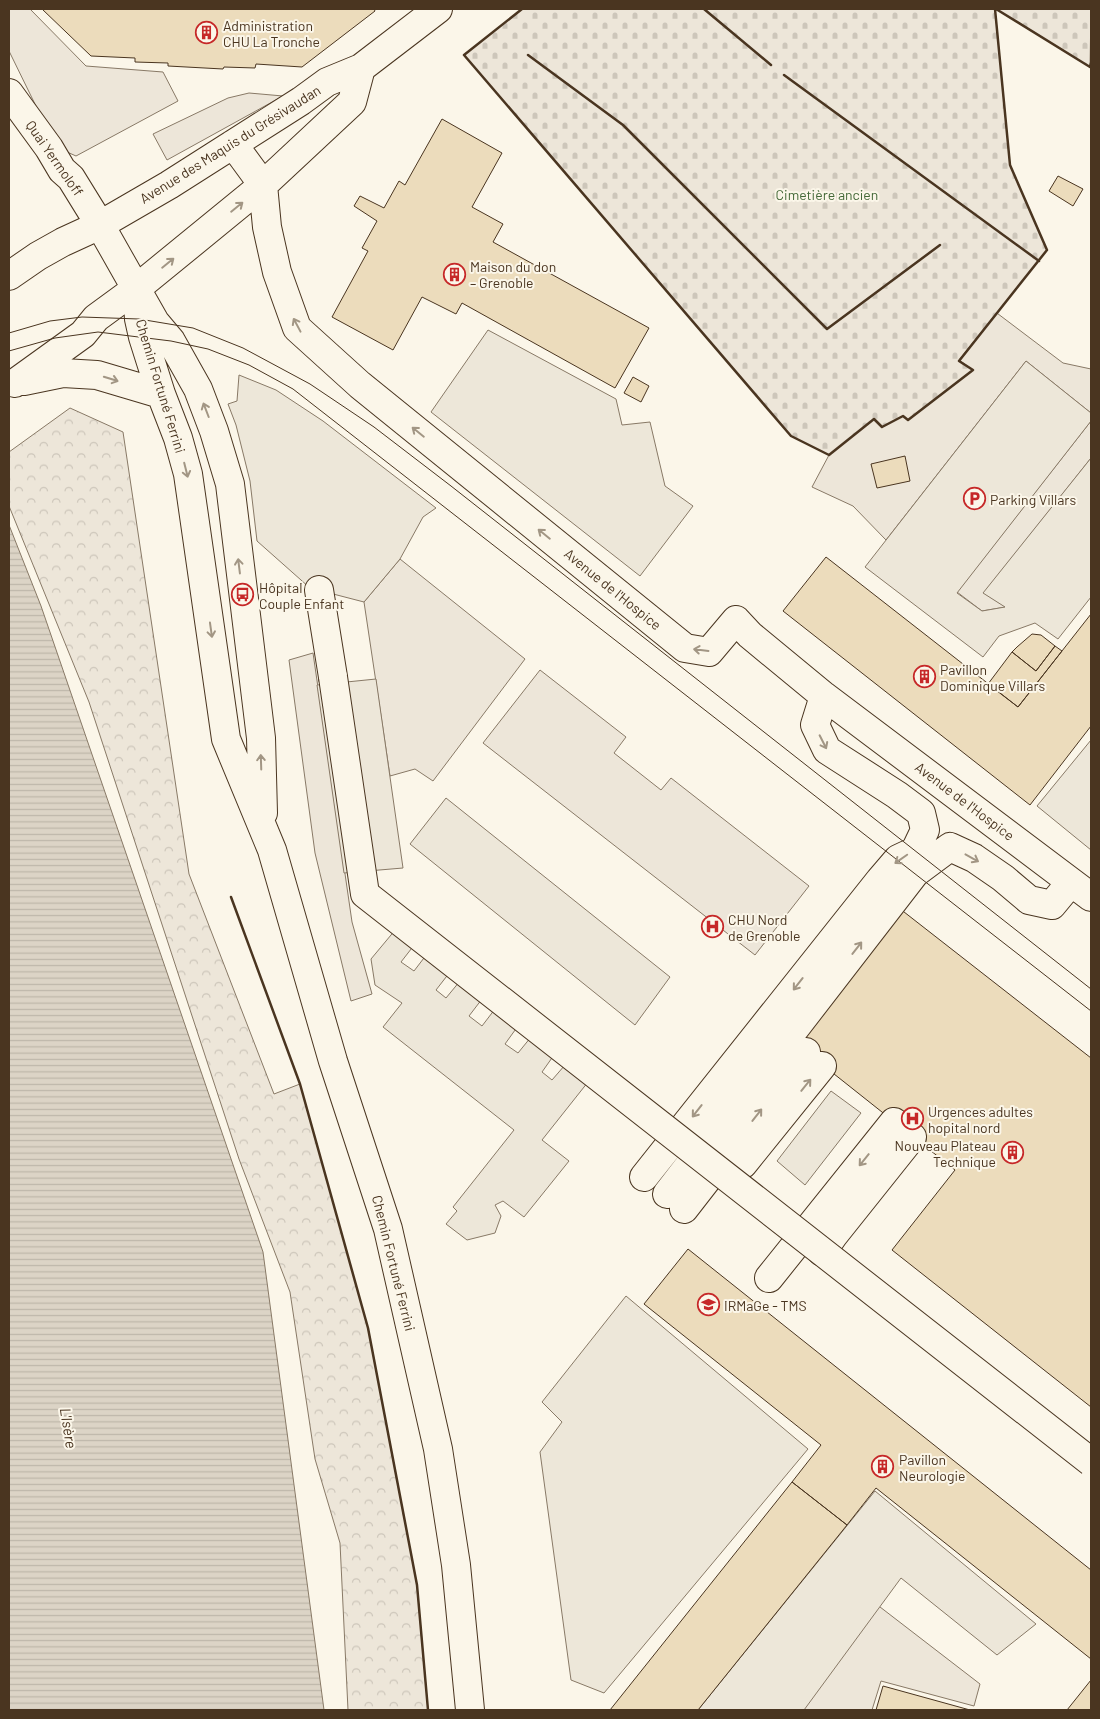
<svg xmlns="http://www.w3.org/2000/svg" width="1100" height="1719" font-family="Barlow,sans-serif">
<defs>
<pattern id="forest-crowns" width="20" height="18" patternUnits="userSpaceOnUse" patternTransform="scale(1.25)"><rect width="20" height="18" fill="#ede6d9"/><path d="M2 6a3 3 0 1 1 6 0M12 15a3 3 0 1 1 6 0" fill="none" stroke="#cdc6ba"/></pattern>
<pattern id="cemetery-stones" width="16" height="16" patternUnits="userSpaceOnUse" patternTransform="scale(1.25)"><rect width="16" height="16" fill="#ede6d9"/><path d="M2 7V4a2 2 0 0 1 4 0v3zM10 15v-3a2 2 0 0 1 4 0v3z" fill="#cdc6ba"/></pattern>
<pattern id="water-rules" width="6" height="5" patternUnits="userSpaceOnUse" patternTransform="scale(1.25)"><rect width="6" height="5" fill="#dcd4c6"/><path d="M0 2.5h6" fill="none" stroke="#beb7aa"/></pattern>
</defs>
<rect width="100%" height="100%" fill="#fbf6e9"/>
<path fill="#ede6d9" stroke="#887966" d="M9,9H30L86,66L163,72L178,101L76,156L56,147L9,51Z
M249,93L283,96L167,160L153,134L228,98Z
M977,298L1063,363L1091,369V413L1026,361L886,540L853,506L812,487L829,455L874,419L882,427L973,370L959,361Z
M1091,421V458L984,593L1006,607L982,611L957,592Z
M400,559L525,659L433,781L415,769L390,776L364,602Z
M313,653L352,922L372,994L351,1001L315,853L289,660Z
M540,670L626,737L614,753L661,790L671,778L809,886L755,955L483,743Z
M858,1590L980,1684L974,1706L881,1681L872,1710H767Z"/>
<path fill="url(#forest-crowns)" stroke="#887966" d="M70,408L123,432L189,874L274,1094L300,1084L368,1328L417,1585L428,1710H348L340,1543L315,1459L290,1292L239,1159L89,702L9,506V452Z"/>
<path fill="url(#cemetery-stones)" stroke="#887966" d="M522,9H995L1010,165L1047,250L959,360L973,370L908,420L903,416L882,427L874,419L829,455L791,436L464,55Z
M996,9H1091L1090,67Z"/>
<path fill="#ede7d9" stroke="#887966" d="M488,330L616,399L622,425L650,422L665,486L693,506L640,576L431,412Z
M1026,361L1091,413V421L957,593L982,611L1005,607L983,593L1091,458V597L1058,639L1035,623L999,636L983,657L865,567Z
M239,375L276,390L323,421L436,508L423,517L400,559L364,602L310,588L257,541L250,481L236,425L228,404L237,401Z
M376,679L403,868L344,873L317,685Z
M1091,740V850L1037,806Z
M446,798L670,977L635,1025L410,844Z
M396,929L415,944L401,962L414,971L427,954L450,972L436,990L446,998L460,981L482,999L469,1016L482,1026L495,1009L518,1026L505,1044L518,1053L531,1037L554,1055L542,1072L552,1080L565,1065L588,1082L542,1140L569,1161L524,1217L503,1201L495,1205L501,1216L495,1233L467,1240L446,1224L457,1211L453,1207L514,1130L383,1027L402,1003L375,985L371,959Z
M831,1091L861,1113L805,1185L777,1161Z
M626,1296L808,1449L604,1693L571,1680L540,1452L562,1422L542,1402Z
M875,1491L1036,1624L997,1655L901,1578L804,1710H698Z"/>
<path fill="url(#water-rules)" stroke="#887966" d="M9,525L41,606L263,1252L324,1710H9Z"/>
<path fill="#ecdcbc" stroke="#4a3520" d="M42,9H374L375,11L302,67L256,64L255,68L224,67L223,69L168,66V63L135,62V58L91,56Z
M442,119L502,153L472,207L503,224L493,242L649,328L615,388L462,303L456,314L422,297L393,350L332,317L368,251L362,248L377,221L354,206L360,196L384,208L399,181L405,185Z
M1058,176L1083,189L1073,206L1049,191Z
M633,377L649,386L641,402L624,393Z
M905,456L910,481L877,488L871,464Z
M826,557L1018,707L1091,614V726L1030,805L783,611Z
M1032,634L1041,635L1055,646L1036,671L1012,652L1017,647Z
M1055,646L1062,651L1018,707L988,684L1012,652L1036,671Z
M890,901L1091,1058V1407L892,1250L955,1170L790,1039Z
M688,1249L1091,1570V1659L876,1488L847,1525L792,1482L821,1445L644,1304Z
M792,1482L847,1525L698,1710H610Z
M1091,1680V1710H1067Z
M883,1686L970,1710H876Z"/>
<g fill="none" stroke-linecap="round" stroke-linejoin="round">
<defs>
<path id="minor" d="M9,93L49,148L62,170L71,178L100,225L155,322L171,341L198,389L214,431L230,484L261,738L263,813
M233,144L263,185L267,227L277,272L297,328L360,385L685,648L709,652L736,620L750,635L824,696L1091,897
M9,276L38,256L63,242L100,225L169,185L301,101L327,82L361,68L438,9
M137,288L139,319L143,337L161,394L178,438L188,474L226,739L272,850L333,1061L388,1229L438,1449L456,1565L470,1710
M24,381L63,373L97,375L161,394
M15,383L83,334L96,318L137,288L263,185L352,102L361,68
M319,590L333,677
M743,1164L822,1066
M644,1177L880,880L898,859L915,851L925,830L921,813L897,795L827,750L815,725L824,696
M667,1194L915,873L950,847L974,858L1003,878L1029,900L1052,905L1071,882
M684,1209L806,1052
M822,1252L833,1236L912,1137
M769,1278L894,1122"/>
</defs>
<use href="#minor" stroke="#4a3520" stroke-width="30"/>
<use href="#minor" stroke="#fbf6e9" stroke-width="28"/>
<path stroke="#4a3520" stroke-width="1" d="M9,333L50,321L82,317L139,319L193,328L243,348L310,384L374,427L451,486L1091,989
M9,351L55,338L98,332L171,341L208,349L249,365L293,389L1091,1011"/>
<defs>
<path id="minor-bridge" d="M333,677L365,894L1091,1462"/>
</defs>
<use href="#minor-bridge" stroke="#4a3520" stroke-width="30" stroke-linecap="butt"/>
<use href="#minor-bridge" stroke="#fbf6e9" stroke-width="28"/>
<path stroke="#4a3520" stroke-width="2.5" d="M522,9L464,55L791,436L829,455L874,419L882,427L903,416L908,420L973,370L959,361L1047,250L1010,165L995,9
M704,9L771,65
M996,9L1090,67L1091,63
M528,55L623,125L827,329L940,245
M784,75L1039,261
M231,897L300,1084L368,1328L417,1585L428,1710"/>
</g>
<defs><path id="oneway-shaft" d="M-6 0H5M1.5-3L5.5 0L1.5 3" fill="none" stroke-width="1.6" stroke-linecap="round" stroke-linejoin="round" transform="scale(1.25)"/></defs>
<g stroke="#a29684">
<use href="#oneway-shaft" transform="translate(237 207) rotate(-39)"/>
<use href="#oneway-shaft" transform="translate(168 263) rotate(-39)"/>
<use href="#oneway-shaft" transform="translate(297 325) rotate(-118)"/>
<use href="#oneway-shaft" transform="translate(111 379) rotate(17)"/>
<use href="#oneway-shaft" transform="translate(206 410) rotate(-111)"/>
<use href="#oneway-shaft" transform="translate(418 432) rotate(-141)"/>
<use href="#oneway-shaft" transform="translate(186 470) rotate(76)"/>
<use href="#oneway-shaft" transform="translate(544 534) rotate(-141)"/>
<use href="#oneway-shaft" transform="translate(239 566) rotate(-97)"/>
<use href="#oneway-shaft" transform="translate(211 630) rotate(82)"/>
<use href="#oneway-shaft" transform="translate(701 650) rotate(-173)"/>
<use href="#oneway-shaft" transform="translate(823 742) rotate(63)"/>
<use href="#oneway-shaft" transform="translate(261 762) rotate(-92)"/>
<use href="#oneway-shaft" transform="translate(972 858) rotate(29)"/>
<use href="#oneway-shaft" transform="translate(901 859) rotate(145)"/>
<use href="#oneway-shaft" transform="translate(857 948) rotate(-52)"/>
<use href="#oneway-shaft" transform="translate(798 984) rotate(128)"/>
<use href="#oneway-shaft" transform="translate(806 1085) rotate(-51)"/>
<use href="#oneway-shaft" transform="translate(697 1111) rotate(128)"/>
<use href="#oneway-shaft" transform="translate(757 1115) rotate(-52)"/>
<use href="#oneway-shaft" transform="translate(864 1160) rotate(129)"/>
</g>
<defs>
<symbol id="building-ring" viewBox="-11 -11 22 22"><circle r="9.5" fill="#fbf6e9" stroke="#c62828" stroke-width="1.5"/><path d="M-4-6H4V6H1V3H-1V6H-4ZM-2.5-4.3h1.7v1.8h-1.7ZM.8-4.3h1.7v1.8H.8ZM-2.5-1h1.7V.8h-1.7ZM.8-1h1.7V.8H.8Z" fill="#c62828"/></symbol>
<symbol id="parking-ring" viewBox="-11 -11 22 22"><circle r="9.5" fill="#fbf6e9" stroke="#c62828" stroke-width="1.5"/><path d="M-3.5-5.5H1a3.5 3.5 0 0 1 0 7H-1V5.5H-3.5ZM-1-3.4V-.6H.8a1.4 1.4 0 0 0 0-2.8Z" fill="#c62828"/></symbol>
<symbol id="bus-ring" viewBox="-11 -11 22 22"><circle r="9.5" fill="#fbf6e9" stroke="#c62828" stroke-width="1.5"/><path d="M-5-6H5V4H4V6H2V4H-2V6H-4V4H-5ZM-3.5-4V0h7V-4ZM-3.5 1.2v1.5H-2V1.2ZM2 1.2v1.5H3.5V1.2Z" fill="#c62828"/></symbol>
<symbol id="hospital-ring" viewBox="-11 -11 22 22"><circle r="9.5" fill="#fbf6e9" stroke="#c62828" stroke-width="1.5"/><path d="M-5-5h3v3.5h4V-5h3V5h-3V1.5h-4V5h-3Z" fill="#c62828"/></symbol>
<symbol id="university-ring" viewBox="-11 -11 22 22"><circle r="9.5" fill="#fbf6e9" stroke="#c62828" stroke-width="1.5"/><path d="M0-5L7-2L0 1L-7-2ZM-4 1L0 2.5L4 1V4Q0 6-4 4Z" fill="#c62828"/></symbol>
</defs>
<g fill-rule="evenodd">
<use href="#building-ring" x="194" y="20" width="25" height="25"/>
<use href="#building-ring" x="442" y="262" width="25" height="25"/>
<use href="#parking-ring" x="962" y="486" width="25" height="25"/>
<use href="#bus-ring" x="230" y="582" width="25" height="25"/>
<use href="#building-ring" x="912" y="664" width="25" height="25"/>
<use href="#hospital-ring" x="700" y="914" width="25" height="25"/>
<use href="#hospital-ring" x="900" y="1106" width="25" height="25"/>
<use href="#building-ring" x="1000" y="1140" width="25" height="25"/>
<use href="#university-ring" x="696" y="1292" width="25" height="25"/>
<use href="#building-ring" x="870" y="1454" width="25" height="25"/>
</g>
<g text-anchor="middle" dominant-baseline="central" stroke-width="4" stroke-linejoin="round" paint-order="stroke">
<g font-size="14" fill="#4a3520" stroke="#fbf6e9" text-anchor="start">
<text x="223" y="25">Administration<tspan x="223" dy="16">CHU La Tronche</tspan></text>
<text x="470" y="266">Maison du don<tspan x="470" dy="16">– Grenoble</tspan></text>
<text x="990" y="499">Parking Villars</text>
<text x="259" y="587">Hôpital<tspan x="259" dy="16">Couple Enfant</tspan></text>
<text x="940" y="669">Pavillon<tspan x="940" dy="16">Dominique Villars</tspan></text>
<text x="728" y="919">CHU Nord<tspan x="728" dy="16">de Grenoble</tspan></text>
<text x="928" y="1111">Urgences adultes<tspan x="928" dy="16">hopital nord</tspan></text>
<text x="996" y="1145" text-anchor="end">Nouveau Plateau<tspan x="996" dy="16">Technique</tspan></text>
<text x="724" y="1305">IRMaGe - TMS</text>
<text x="899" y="1459">Pavillon<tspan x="899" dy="16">Neurologie</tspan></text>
</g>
<g font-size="14" fill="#4a3520" stroke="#fbf6e9">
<text transform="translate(230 144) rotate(-32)">Avenue des Maquis du Grésivaudan</text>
<text transform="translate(55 158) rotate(55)">Quai Yermoloff</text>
<text transform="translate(161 386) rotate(73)">Chemin Fortuné Ferrini</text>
<text transform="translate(613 589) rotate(39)">Avenue de l'Hospice</text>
<text transform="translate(965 801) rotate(37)">Avenue de l'Hospice</text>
<text transform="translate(394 1263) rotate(76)">Chemin Fortuné Ferrini</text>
</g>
<g font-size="14" fill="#436837" stroke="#fbf6e9">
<text x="827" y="194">Cimetière ancien</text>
</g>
<g font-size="15" font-style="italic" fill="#4a3520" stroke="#fbf6e9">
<text transform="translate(69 1428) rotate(81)">L'Isère</text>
</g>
</g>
<rect width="1100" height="1719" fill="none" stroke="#4a3520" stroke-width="20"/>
</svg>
